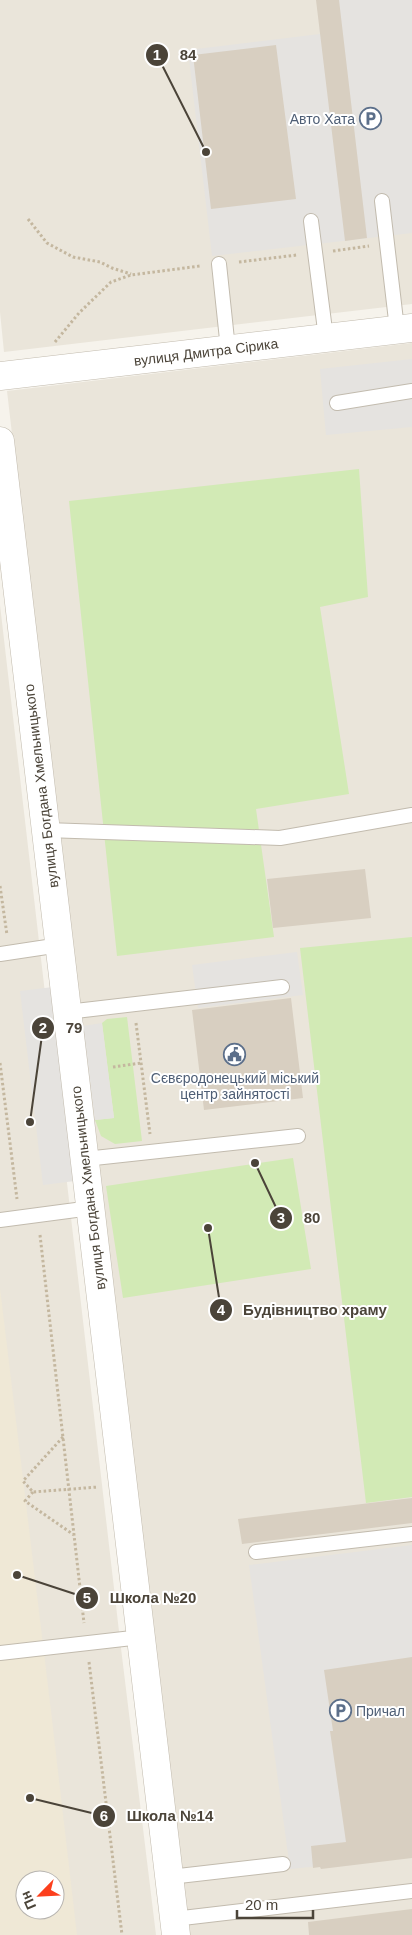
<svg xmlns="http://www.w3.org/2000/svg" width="412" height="1935" font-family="Arial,sans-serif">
<rect width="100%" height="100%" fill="#f6f3ec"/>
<path fill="#eae5da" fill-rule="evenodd" d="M0,0H412V304L4,352L0,312Z
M412,343V1935H188L7,391Z
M0,605L120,1640L156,1935H0ZM25,1880H55V1910H25Z"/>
<path fill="#efe8d6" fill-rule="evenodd" d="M0,1288L51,1711L77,1935H0ZM25,1880H55V1910H25Z"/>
<path fill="#d2eab5" d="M359,469L368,597L320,607L349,794L256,809L274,937L117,956L69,501Z
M412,937V1497L366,1503L300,948Z
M127,1017L142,1141L115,1144L101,1136L95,1120L114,1118L102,1023L107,1019Z
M293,1158L311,1269L123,1298L106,1186Z"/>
<path fill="#e5e3e0" d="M317,0H412V233L212,256L188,50L320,34Z
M412,359V427L326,435L320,369Z
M297,952L303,995L198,1008L192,965Z
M53,987L75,1181L43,1185L20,991Z
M102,1023L114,1118L95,1120L83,1026Z
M412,1545V1857L290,1869L249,1565Z"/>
<path fill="#d8cfc1" d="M316,0H339L367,238L345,241Z
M276,45L296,199L211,209L193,55Z
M365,869L371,918L273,928L267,879Z
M291,998L303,1098L204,1110L192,1010Z
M412,1498V1523L242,1544L238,1519Z
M412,1657V1858L321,1869L320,1867L313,1868L311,1846L346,1842L330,1731H333L324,1670Z
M412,1909V1935H309L308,1922Z"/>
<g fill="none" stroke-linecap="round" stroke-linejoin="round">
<defs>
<path id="service" d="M382,201L397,329
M311,221L326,338
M219,264L228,349
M337,403L412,391
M46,830L280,838L412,815
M0,954L60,945
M67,1012L282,987
M85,1159L298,1136
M0,1220L91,1208
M256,1552L412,1534
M0,1653L141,1637
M170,1877L283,1864
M174,1919L412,1891"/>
<path id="tertiary" d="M0,376L412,328
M0,441L176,1935"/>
</defs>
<use href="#service" stroke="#c2bbae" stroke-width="16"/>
<use href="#tertiary" stroke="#c2bbae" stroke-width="29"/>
<path stroke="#c4b79f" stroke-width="3" stroke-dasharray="2.5 2.5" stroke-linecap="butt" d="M28,219L47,243L73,257L100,262L112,268L131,274
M333,251L369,246
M239,262L297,255
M55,342L79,313L111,282L131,275L200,266
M0,886L7,935
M136,1023L150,1134
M0,1063L17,1199
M113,1067L141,1063
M40,1235L84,1623
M63,1437L23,1481L33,1492L98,1487
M33,1492L25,1501L74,1535
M89,1662L122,1935"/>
<use href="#service" stroke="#fff" stroke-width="14"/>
<use href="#tertiary" stroke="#fff" stroke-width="28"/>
</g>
<defs>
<symbol id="parking-ring" viewBox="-11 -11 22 22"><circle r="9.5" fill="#fff" stroke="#5c6f8a" stroke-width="1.5"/><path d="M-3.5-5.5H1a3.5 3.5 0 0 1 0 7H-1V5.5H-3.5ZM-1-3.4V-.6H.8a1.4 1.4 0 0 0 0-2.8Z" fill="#5c6f8a"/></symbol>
<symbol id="civic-ring" viewBox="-11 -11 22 22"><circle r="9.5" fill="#fff" stroke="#5c6f8a" stroke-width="1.5"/><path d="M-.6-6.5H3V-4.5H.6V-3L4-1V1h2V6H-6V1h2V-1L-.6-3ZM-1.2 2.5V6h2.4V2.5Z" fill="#5c6f8a"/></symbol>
</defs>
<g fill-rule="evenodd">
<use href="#parking-ring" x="358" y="106" width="25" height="25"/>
<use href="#civic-ring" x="222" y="1042" width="25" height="25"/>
<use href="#parking-ring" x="328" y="1698" width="25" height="25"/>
</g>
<g text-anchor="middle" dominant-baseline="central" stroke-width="4" stroke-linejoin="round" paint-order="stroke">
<g font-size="14" fill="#4e5e75" stroke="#fff" text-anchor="end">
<text x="355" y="119">Авто Хата</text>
<text x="235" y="1078" text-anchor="middle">Сєвєродонецький міський<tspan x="235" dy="16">центр зайнятості</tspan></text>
<text x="356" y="1711" text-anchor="start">Причал</text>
</g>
<g font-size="14" fill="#4b4439" stroke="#fff">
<text transform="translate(206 352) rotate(-7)">вулиця Дмитра Сірика</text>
<text transform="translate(41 786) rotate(-97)">вулиця Богдана Хмельницького</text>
<text transform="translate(88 1188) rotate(-97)">вулиця Богдана Хмельницького</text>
</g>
</g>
<path fill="none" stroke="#4b4439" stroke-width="2" d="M206 152L157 55M30 1122L43 1028M255 1163L281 1218M208 1228L221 1310M17 1575L87 1598M30 1798L104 1816"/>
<g fill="#4b4439" stroke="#fff" stroke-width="2">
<circle cx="206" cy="152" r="5"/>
<circle cx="30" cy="1122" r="5"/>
<circle cx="255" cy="1163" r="5"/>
<circle cx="208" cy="1228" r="5"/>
<circle cx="17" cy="1575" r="5"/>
<circle cx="30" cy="1798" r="5"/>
<circle cx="157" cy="55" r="12"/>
<circle cx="43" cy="1028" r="12"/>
<circle cx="281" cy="1218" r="12"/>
<circle cx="221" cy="1310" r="12"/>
<circle cx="87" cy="1598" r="12"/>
<circle cx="104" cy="1816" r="12"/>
</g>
<g font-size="15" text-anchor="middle" font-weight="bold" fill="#fff">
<text x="157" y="60">1</text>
<text x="43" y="1033">2</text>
<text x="281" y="1223">3</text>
<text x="221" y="1315">4</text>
<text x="87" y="1603">5</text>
<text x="104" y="1821">6</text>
</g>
<g font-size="15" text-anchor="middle" font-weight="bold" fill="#4b4439" stroke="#fff" stroke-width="4" stroke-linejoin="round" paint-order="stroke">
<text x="188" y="60">84</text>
<text x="74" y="1033">79</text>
<text x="312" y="1223">80</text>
<text x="315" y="1315">Будівництво храму</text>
<text x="153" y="1603">Школа №20</text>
<text x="170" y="1821">Школа №14</text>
</g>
<g transform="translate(40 1895) rotate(246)"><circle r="24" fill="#ffffff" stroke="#b7b4b0"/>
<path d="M0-4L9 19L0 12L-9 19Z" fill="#fc3f1d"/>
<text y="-8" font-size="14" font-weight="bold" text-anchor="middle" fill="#4b4439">Пн</text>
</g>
<path d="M237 1910v8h76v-8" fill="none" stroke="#4b4439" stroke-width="2.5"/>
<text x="245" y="1910" font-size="15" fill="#4b4439" stroke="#ffffff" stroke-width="4" paint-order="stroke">20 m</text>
</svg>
